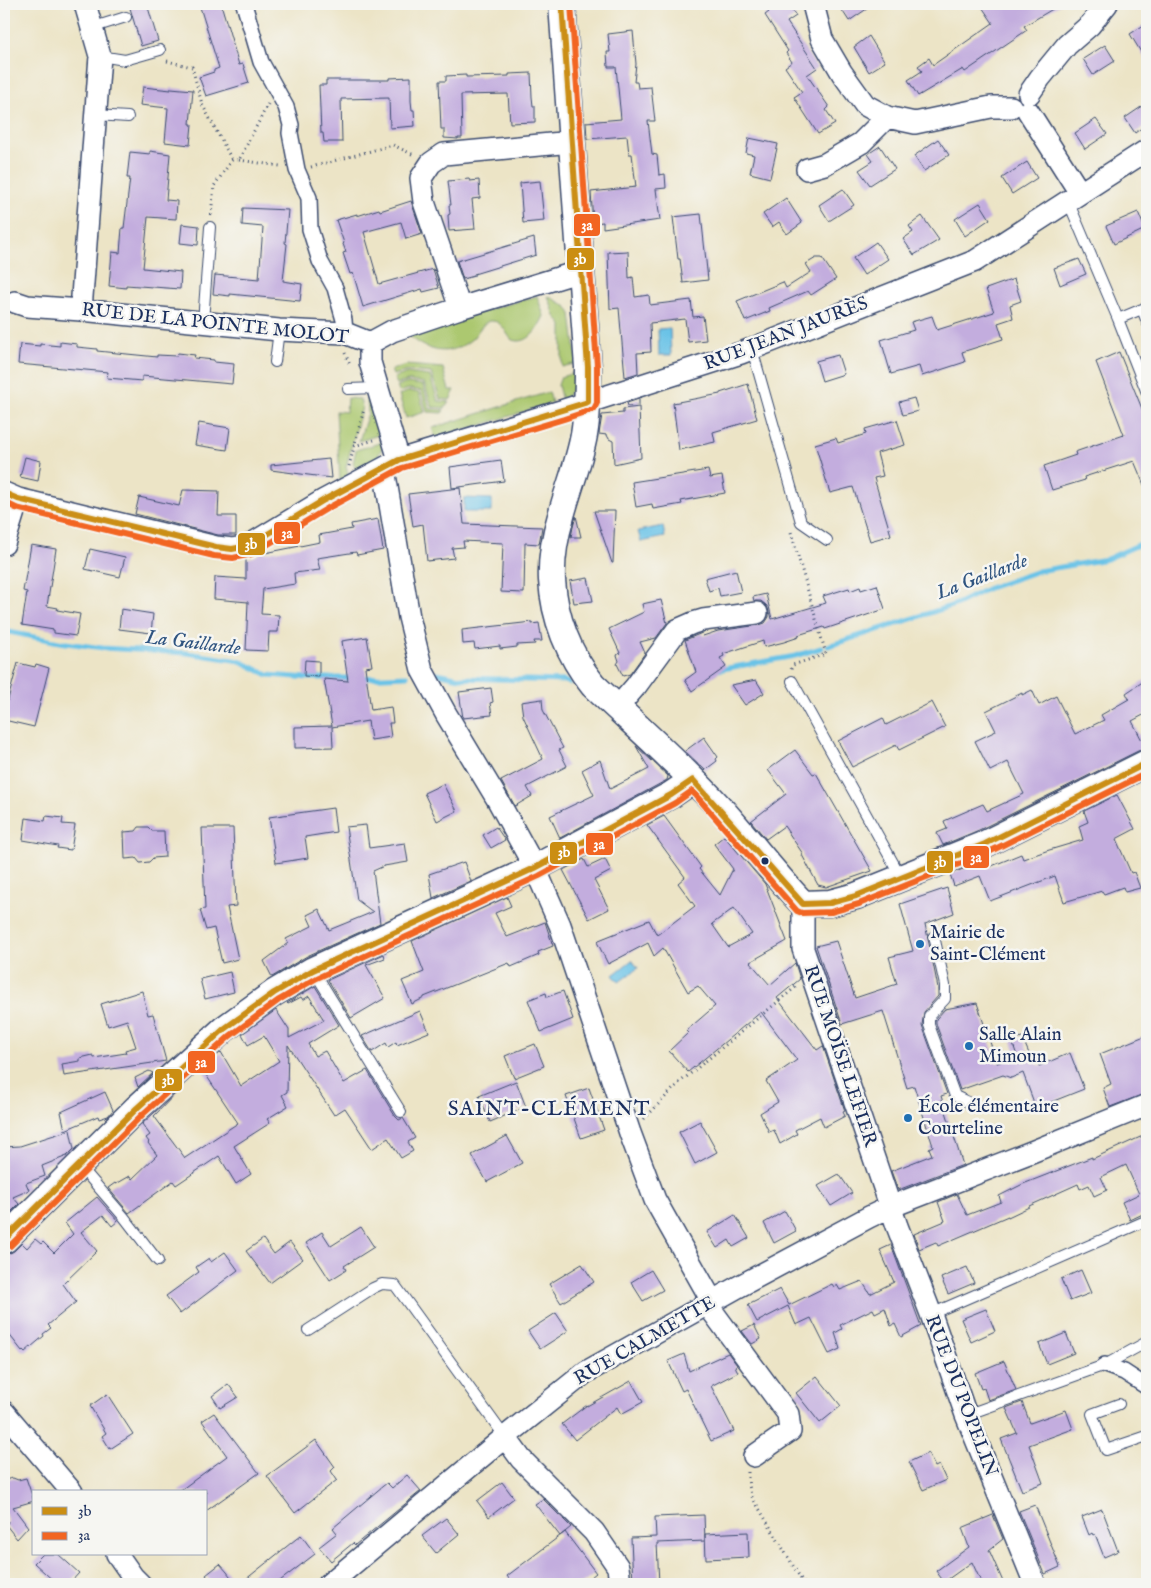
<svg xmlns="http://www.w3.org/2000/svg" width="1151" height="1588" font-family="'IM FELL English',serif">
<rect width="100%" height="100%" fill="#f6f6f2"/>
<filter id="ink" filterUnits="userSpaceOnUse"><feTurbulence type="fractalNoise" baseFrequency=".02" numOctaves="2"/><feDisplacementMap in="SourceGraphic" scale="10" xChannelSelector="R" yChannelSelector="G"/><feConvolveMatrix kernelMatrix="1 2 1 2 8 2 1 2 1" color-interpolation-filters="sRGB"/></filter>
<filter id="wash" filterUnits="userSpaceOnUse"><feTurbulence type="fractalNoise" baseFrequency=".0096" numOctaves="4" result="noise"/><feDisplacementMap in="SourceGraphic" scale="20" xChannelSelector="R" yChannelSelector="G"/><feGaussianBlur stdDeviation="1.12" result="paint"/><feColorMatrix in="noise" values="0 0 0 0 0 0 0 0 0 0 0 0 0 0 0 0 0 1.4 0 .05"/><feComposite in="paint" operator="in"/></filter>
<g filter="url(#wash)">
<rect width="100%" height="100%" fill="#ece4c6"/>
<path fill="#acc86f" stroke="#647c66" d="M537,296L544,316C537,330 529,345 512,340C507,335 504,326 497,322C495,321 491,321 489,321C483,323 477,333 473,338C449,359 427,352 406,333Z
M548,296L566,306L571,314L577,363L562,367V325L555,316Z
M407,365L443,368L449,390H455L450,400L440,399L431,373L408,371L393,375L391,370Z
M577,372C576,384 571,393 562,401L558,385L561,377Z
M407,373L430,376L438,401L449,402L445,408L432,407L424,383L409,381L397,384L394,378Z
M408,383L423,385L430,409L444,410L442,413L427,412L421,391L409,389L399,392L397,386Z
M410,391L419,393L425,412L406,418L399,395Z
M549,392L552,403L436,439L432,428Z
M347,398L360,399L362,407L346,467L349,476L340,481L336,411L346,412Z
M367,400L371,401L382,434L359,441L368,413Z
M383,442C381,458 370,465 357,472L353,463L356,450Z"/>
<path fill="#6ac3e7" stroke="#4279a2" d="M670,328L671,355H659L658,329Z
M464,498L492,499V512H464Z
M663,526L665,537L641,542L638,531Z
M632,960L638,968L619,982L613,975Z"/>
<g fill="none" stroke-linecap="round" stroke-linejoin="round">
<path stroke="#6ac3e7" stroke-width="5" d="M4,631L59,642L103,648L187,653L240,661L268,675L309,678H353
M828,646L957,604L989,588L1038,571L1107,559L1147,541
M717,670L795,656L821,648
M437,673L460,678L564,681L569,683
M361,678L407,676"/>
</g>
<g id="blocks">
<path fill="#c3adde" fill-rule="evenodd" d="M147,4L158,41L141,46L130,8Z
M211,4H221L239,65L243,64L249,83L206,96L199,77L214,72V70L219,68L200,7Z
M764,4H788L796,16L787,22L817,68L807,75L829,107L826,110L835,124L818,134L794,97L802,92L785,67L792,62L786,53L788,51L765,15L769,12Z
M838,4H874L849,21Z
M980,4H1061L1024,26L1027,30L965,72L963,69L918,96L908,80L922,71L918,66L929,58L933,65L993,23Z
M1147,23V62L1130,34Z
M633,31L636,64L634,82H637L638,88L651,87L655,121H648L652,154L657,155L659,175L665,174L666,188L656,189L660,220L603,228V222L593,223L591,192L636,187L632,154H629L627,136L587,139L586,122L621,119L616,67H608L607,52H610L608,34Z
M869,36L885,62L869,72L854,47Z
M1105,45L1115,61L1093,75L1083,59Z
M531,73L532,97L533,106H535V122L510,123L508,94L461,95L462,138H458V139L444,138V129H441L439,81H446V76L466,75V77L509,76V74Z
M411,77V101L412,110H414L415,126L390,128L389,98L341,99L342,142H324L323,133H321L319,85H326V80H389V78Z
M143,87L171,90V88L193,90L190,124H192L190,145L165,142L168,108L140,105Z
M1147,103V124L1135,133L1125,118Z
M1096,119L1107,134L1085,149L1075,133Z
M749,138L778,144L770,178L750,173L754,155L746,153Z
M938,139L949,155L924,171L914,156Z
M880,146L895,169L870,185L859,170L873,161L868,154Z
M150,151L170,154L166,200L177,201L176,219L148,217L143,268L181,272L180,289L126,285V288L109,286L112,252L120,253L122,228H124L130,178H127L130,152L150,154Z
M1027,162L1037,178L1012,194L1002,178Z
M469,179L470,181L479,180L480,198L472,199L475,229L449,231L448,215L450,214L449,205H451L448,181Z
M540,181L544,221L523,223L520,183Z
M843,189L854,205L829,221L819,205Z
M786,198L802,223L787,234L779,222L772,227L763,214Z
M411,201L422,234L406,239L401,222L364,232L379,284L433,269L439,288L423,292L422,289L363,307L353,273L350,274L343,253L346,252L343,244L344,243L336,220L357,214V216L379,209L380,211Z
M980,203L990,219L965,236L955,219Z
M243,208L288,210L285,243L287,244L283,281L302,284L300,301L230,294V296L213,294L215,275L259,279L263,227L242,225Z
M1138,212L1145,229L1114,244L1106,226Z
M701,214L708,280L683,283L680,259H678L673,217Z
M922,216L939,240L914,255L903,239L913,232L909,226Z
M182,224L199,226L198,245L180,243Z
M534,238L536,255L474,274V276L463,279L457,261Z
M876,242L888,259L864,275L853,258Z
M628,251L629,278L633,277L635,297L649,295L650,305L691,300L693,317L703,316L706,340L688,342L685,319L650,323L651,352L637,353L638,373L625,377L619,308L610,309L608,252Z
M816,258H822L836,279L811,295L808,291L769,308L770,311L745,321L737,301L783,282L786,288L811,272L806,264Z
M1079,259L1086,274L1060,285L1054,268Z
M1014,279L1021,301L1010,305L1013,318L998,323L1003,339L962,352L965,362L922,376L919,366L891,374L881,340L914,330L911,322L932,316L937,330L994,312L986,289Z
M60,342L77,344V347L97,349V351L157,357V355L177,356L178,353L195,355L194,358L214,360V362L234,364L232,384L142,376V381L107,378L108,372L18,364L20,344L40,346V344L60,346Z
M1119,352L1147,421V492L1134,461L1084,477L1085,480L1052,490L1044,466L1076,455L1075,452L1124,435L1096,362Z
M838,355L844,374L822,381L816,361Z
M748,384L757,419L713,432L715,442L679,450L673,403L720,394V393Z
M914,398L918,411L903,415L899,402Z
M639,399V405L628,406L627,403Z
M639,407L641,458L614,464L613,441L609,439L607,435L599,434L602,415L623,413V409Z
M897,420L905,445L877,453L883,476L874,478L891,535L870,541L853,487L830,493L815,444L836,438L838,443L866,434L865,429Z
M199,423L230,428L227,450L195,445Z
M25,457L41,461L38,481L20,477Z
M329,459L331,478L271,470V465Z
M501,460L504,481L452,488L450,467Z
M708,470L710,478L722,476L725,493L681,501L682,504L653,509L652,504L636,507L632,482Z
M460,488L464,524L542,527L539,544L525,543L524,593L501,592L503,543L463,541L464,547L452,548L454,558L427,561L423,524L413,526L408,494Z
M183,490L219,491L218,516H236V535H218L135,514L139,497L179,506Z
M594,511H615L613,563H612Z
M576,516L581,537H571L573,527Z
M378,519L383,550L357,555L356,552L317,558L320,570L294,573L295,584L263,589L261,614L279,615L278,632H269L268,651L246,650L248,602L214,599L215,577L246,579V559L254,557L265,550V553L320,542L319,535L352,529L351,524Z
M31,545L56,549L47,606L58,608L57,610L80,614L76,636L54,633V630L22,625L27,592L23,591Z
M90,549L125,557L120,577L85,569Z
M736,570L741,592L720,596L718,588L709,591L705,578Z
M588,578L593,601L574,603L570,581Z
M877,585L885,609L825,629L824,627L798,635L799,637L784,642L764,647L763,641L723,654L724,656L720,658L726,667L692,691L685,680L696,672L685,640L702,633L703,636L718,631L759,625L765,623L769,617V612L767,606L761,601H754L753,597L766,594L772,619L826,603L823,596L849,588L850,591L860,587L861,590Z
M661,600L667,623L656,638L640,642L645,653L630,674L623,676L617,664L619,661L617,655L620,653L609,629L644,612L642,604Z
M121,609L153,614L151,633L119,629Z
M532,622V624L539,623L542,641H534L535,644L517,645V647L500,649V646L475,649L474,643L463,644L462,630Z
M367,637L372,666L365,667L371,710L391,707L393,723H389L391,737L371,740L368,721L332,727L333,747L295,748V727L332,726L324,679L348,681L342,641Z
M305,660L319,661V677L304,676Z
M18,663L35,667L36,664L49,668L34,727L4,720V703H7Z
M1147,679V713L1132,721L1146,748L1140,750L979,830L943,845L937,833L947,829L944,821L983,804L987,811L1024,794L1008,762L990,771L975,741L996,731L986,711L1022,693V695L1032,690L1039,705L1056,696L1075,734L1104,720L1101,715L1129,699L1126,693Z
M756,680L764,693L745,705L731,685Z
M491,688L493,702L490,703L492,715L463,718L459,692Z
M542,699L543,710L563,748L559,750L567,766L527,787L532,796L515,806L501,781L543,759L523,716L521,702Z
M932,702L945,727L899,750L896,745L852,767L838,741L883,718L886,725Z
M704,737L718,757L716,759L717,761L705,770L685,751Z
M636,746L668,776L667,780L560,838L550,816L594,795L582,770L600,760L610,789L649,769Z
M795,750L813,774L816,773L872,871L826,887L818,885L802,855L803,854L784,826L766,839L751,821L786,794L768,770Z
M443,784L457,811L437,821L424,793Z
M1117,795L1135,829L1116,839L1131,873L1134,872L1140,888L1125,892L1123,887L1104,894L1102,891L1064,902L1055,876L990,901L980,876L954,886L950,874L984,861L987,868L1021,854L1023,859L1046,851L1083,840L1079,826L1088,822L1084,811Z
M333,808L336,832L305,837L308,858L276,863L269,817Z
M46,816L63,818L62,824L75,825L71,850L57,848L58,846L23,840L26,818L45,821Z
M664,816L701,867L699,869L720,895L733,869L714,844L724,836L765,884L787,941L750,962L770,985L795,963L800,979L777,998L817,1050L823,1046L845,1111L843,1112L845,1116L824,1127L820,1117L795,1130L797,1134L780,1144L774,1130L769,1132L760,1113L778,1102L766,1081L797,1060L761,1012L688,1072L669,1051L688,1033L686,1031L715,1006L698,986L688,992L663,948L654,956L648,943L608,964L597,942L599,940L649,920L657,935L695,906L678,883L685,877L647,825ZM734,908L752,934L728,947L712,924Z
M366,825L369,848L405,843L408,862L384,866L373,871L380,923L307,956L272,977L264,961L288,943L286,939L312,926L307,915L319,909L329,930L373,912L357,900L346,827Z
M139,827H148L152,831H164L165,857L153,858L149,862L140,863L136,858L125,859L124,832L136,831Z
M496,827L505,840L491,848L483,835Z
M202,828H233L236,906L227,907L238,959L222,963L214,928L206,930L200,910L205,909Z
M584,859L588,867L605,859L611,871L594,880L609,909L589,919L563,870Z
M464,862L471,881L433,898L429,874Z
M947,888L954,913L925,924L938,988V996L924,1012L922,1025L947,1094L941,1096L963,1165L898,1190L891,1171L932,1155L929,1148L933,1146L914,1086L907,1088L883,1011L842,1024L816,946L836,941L855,998L897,984L889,957L913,951L900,904Z
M507,897L511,906L495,913L507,937L545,922L553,946L538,952L539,955L511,967L509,963L424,997V998L412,1004L402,981L424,972L412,941Z
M384,954L385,958L366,965L385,998L351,1018L328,980Z
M230,972L234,992L205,999L200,979Z
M315,986L339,1025L308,1044L315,1056L325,1051L344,1083L367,1070L395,1116L399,1120L403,1118L415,1138L408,1142L413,1151L401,1158L388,1138L372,1149L345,1108L334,1115L288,1045L287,1092L282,1095L288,1106L267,1119L270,1123L234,1146L251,1174L236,1184L219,1156L176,1185L173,1181L129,1213L108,1188L115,1183L116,1184L130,1176L132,1179L157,1155L148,1143L149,1142L146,1138L150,1135L142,1124L179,1090L154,1116L185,1158L238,1123L202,1069L221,1052L241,1086L279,1061L264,1036L248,1045L242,1034L276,1010L289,1030V1038L324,1020L309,996L303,1000L301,997L288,1004L287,1003Z
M142,991L148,1015L153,1014L166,1061L64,1076L62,1064L80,1061V1058L93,1055L94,1058L126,1053L125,1050L136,1047L127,1020L108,1026L101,1004Z
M563,991L573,1019L541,1032L528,1000L546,993L547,997Z
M977,1003L997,1063L1017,1056L1012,1041L1022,1037L1033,1063L1037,1062L1039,1066L1070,1053L1084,1089L1036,1108L1023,1073L1011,1078L1003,1075L960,1090L936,1024V1019L945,1009Z
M420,1011L429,1032L397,1045L396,1042L388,1047L386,1043L372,1052L362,1036Z
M1147,1035V1093L1110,1107L1103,1088L1111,1084L1100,1054Z
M535,1044L544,1066L514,1078L505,1056Z
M149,1071L153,1073L138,1087L135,1078Z
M516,1081L526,1107L490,1122L479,1096Z
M589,1088L604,1130L581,1138L566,1096Z
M105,1092L113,1110L108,1116L99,1119L98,1116L65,1130L61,1112Z
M700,1121L717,1152L695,1164L679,1132Z
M70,1130L74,1149L67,1156L42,1166L45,1176L26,1183L29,1190L13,1197L19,1204L4,1219V1147L20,1146Z
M1147,1134V1212L1130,1220L1122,1202L1139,1194L1126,1165L1101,1177L1107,1190L1094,1196L1089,1185L1080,1189L1078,1184L1029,1206V1207L1008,1217V1216L938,1246L936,1242L919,1249L914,1234L945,1221L938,1202L957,1194L967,1215L1001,1202L999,1196L1023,1184L1092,1157V1159Z
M507,1136L522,1163L487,1182L472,1155Z
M839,1174L852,1193L831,1206L818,1186Z
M97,1197L118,1221L112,1226L103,1215L81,1232L97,1251L63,1284L76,1302L48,1325L51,1328L43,1334L44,1336L25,1352L23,1350L22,1351L4,1328V1255L8,1254L14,1251L22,1243L27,1248L35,1239L41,1244L43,1242L54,1253L73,1234L65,1223Z
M785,1211L796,1231L774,1243L764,1223Z
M735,1215L749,1238L733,1247L729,1240L717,1248L707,1232Z
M361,1227L374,1247L344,1266L346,1270L330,1280L306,1243L322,1232L331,1246Z
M263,1239L274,1254L290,1242L303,1259L270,1283L246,1251Z
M891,1245L921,1326L901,1337L895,1324L891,1326L885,1308L875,1313L873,1309L840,1325L842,1329L835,1333L840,1349L829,1354L811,1318L796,1325L788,1306L757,1322L748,1305L780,1289L789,1305L832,1284L834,1287L837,1285L840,1290L862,1281L870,1294L894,1282L880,1250Z
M225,1252L238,1270L180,1314L166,1296L199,1272L196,1267L209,1258L211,1262Z
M582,1264L594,1282L561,1303L549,1284Z
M967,1267L974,1283L948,1294L941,1278Z
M651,1270L663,1290L643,1301L631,1282Z
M1081,1270L1091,1293L1070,1301L1061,1279Z
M986,1309L995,1331L971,1342L961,1319Z
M556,1313L568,1331L540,1349L528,1331Z
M754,1325L761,1339L752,1344L742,1331Z
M1066,1333L1074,1353L1047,1364L1039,1344Z
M728,1353L737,1365L735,1366L738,1372L711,1386L734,1431L711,1441L686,1389L682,1391L668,1361L684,1354L689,1371Z
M1004,1361L1016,1390L988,1400L984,1388L981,1389L975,1373Z
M817,1376L841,1406L820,1423L796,1393Z
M631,1381L643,1402L621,1414L617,1407L575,1440L562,1424L587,1405V1406Z
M228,1384L238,1397L220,1408L212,1396Z
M107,1394L133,1434L110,1449L102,1436L106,1433L90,1406Z
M1022,1402L1030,1423L1066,1410L1073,1429L1029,1445L1043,1483L1022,1491L1001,1439L1017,1433L1006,1408Z
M214,1413L259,1473L206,1511V1492H178L227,1456L202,1421Z
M316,1440L335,1467L331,1471L337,1480L295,1513L267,1476Z
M928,1453L935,1467L939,1465L946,1480L923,1490L909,1462Z
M407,1475L421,1491L355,1545L353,1543L331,1561L319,1547L337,1533L333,1528L383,1486L387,1483L392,1488Z
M13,1478L18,1480L26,1478L34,1501L13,1507L28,1527L17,1539L6,1525L8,1522L4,1510V1480Z
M502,1482L514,1498L489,1517L477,1501Z
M543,1499L571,1527L560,1536L535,1504Z
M1035,1505L1060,1567L1045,1574L1019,1511Z
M1102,1509L1118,1551L1104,1557L1095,1534L1093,1535L1092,1533L1089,1535L1082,1517Z
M704,1515L705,1541L657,1543L659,1584H633L631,1538L656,1537L655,1517Z
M993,1515L1003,1539L989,1550L1004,1584H982L972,1562L944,1582L936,1571L969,1547L962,1528Z
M446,1518L459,1534L436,1553L422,1536Z
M565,1532L596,1573L582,1584H513L507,1576Z
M748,1532L749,1557L706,1559L705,1534Z
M301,1535L315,1554L276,1584H240Z
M43,1554H58L79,1573L69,1584H57L34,1563Z
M220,1564L227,1572L236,1584H212L206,1575Z"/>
</g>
</g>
<g filter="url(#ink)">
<use href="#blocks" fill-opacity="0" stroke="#3a4a6e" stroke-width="1"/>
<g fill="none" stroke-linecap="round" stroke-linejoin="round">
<defs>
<path id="service" d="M91,28L126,17
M100,56L125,60L160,50
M95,115L128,117
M1068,201L1118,319L1147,393
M1118,319L1142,309L1147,322
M203,322L210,227
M752,349L801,522L827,540
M275,362L279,330
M348,389L377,388
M792,681L901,877
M934,936L945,985V999L929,1016V1025L955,1096L968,1102
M314,971L401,1112
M80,1166L124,1217L158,1261
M931,1314L1143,1222
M308,1330L373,1288L382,1284L395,1285L505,1437
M1119,1404L1092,1414L1106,1450L1147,1436
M966,1415L1105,1365L1145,1343"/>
<path id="pedestrian" d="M244,4L261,62L286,107L291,125L290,133L297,170L309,198L310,229L320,261L335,288L344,320L345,333
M1105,1365L1124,1372L1147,1387"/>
<path id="minor" d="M813,4L822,39L842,73L865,105L887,117L915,123L991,107H1011
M1029,94L1040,78L1067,45L1090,25L1107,4
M1028,111L1080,193
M807,169L825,164L861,143L887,117
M15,302L27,306L81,310L279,330L345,333L370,343
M460,308L424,202L421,178L431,163L444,154L572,142
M81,310L100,56L85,4
M370,343L392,331L460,308L581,271
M370,343V362L399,460
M384,469L409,617L422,670L446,714L496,797L535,868L560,925L630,1133L655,1200L712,1301
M4,493L18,499L216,547L232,549L248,546L324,500L399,460L561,411L741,353L975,261L1147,150
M4,544L18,499
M617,708L636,686L677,630L693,623L703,620L757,613
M803,904V949L897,1226L931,1314L966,1415L1035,1584
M707,1304L788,1414L790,1431L754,1456
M4,1412L72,1492
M505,1437L521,1459L594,1532L618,1567L620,1584
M117,1554L133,1577L140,1584
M329,1584L505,1437L586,1372L736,1288L869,1217L890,1207L1034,1151L1147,1105"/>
<path id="tertiary" d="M562,4L588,367C588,389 588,412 584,435C579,463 568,489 561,516C555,536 551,559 552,580C554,617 569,656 593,685C636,726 681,765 721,809C749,840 774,874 803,904L830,903L856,896L985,844L1147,763
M4,1240L137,1108L224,1029L274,993L313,970L535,868L671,795L693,780"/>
</defs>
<use href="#service" stroke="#3a4a6e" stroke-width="12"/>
<use href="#pedestrian" stroke="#3a4a6e" stroke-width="18"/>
<use href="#minor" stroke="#3a4a6e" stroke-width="24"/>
<use href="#tertiary" stroke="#3a4a6e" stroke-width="29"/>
<path stroke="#3a4a6e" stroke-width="3" stroke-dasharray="1 4" stroke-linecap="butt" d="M167,61L192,67L202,104L232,160
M239,160L280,166
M311,167L393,145L414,155
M211,215L214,186L232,160H239L268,104
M345,353L350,365
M354,446L374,440
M349,466L364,409
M791,669L793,665L826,654L791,532
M644,1119L679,1083L797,986
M748,1472V1480L751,1495L804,1584"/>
<use href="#service" stroke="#fff" stroke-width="10"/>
<use href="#pedestrian" stroke="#fff" stroke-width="15"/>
<use href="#minor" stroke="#fff" stroke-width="21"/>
<use href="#tertiary" stroke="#fff" stroke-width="26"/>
<defs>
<path id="bus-1" d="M4,493L18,499L216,547L232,549L248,546L324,500L399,460L588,402V367L562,4
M4,1240L137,1108L224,1029L274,993L313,970L535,868L671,795L693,780L803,904L830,903L856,896L985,844L1147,763"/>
<path id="bus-2" d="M4,502L16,508L214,556L233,558L252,554L328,508L402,468L564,419L594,409L597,403V366L571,4
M10,1246L143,1114L230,1036L279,1000L317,978L539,876L675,803L692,791L797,911L802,913L831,912L859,904L989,852L1147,773"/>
</defs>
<use href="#bus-1" stroke="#f6f6f2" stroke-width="10"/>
<use href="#bus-2" stroke="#f6f6f2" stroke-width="10"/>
<use href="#bus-1" stroke="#cb8e13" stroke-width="6"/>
<use href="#bus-2" stroke="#f26522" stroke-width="6"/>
</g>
</g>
<circle fill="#1b2f5e" stroke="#f6f6f2" stroke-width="2" cx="765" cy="861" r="4.5"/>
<g fill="#1f6fb2" stroke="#f6f6f2" stroke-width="2">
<circle cx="920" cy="944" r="5"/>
<circle cx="969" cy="1046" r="5"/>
<circle cx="908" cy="1118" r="5"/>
</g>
<g text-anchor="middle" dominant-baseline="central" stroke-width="5" stroke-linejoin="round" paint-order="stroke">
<g font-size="19" fill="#1b2f5e" stroke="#f6f6f2">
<text transform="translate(215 324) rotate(6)">RUE DE LA POINTE MOLOT</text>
<text transform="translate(786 334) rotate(-21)">RUE JEAN JAURÈS</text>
<text transform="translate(840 1056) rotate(71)">RUE MOÏSE LEFIER</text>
<text transform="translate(645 1341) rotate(-30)">RUE CALMETTE</text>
<text transform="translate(961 1396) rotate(69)">RUE DU POPELIN</text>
</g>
<g font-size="19" fill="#1b2f5e" stroke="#f6f6f2" text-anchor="start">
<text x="930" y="933">Mairie de<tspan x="930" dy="22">Saint-Clément</tspan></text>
<text x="979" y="1035">Salle Alain<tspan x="979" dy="22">Mimoun</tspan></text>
<text x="918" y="1107">École élémentaire<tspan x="918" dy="22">Courteline</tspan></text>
</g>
<g font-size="20" font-style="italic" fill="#2f5480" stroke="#f6f6f2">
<text transform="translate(982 577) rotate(-21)">La Gaillarde</text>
<text transform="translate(193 643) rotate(7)">La Gaillarde</text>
</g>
<g font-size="21" letter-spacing="1" fill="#1b2f5e" stroke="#f6f6f2">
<text x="549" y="1109">SAINT-CLÉMENT</text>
</g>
</g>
<g stroke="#f6f6f2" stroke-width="2">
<rect x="573" y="213" width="28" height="24" rx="5" fill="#f26522"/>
<rect x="566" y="247" width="29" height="24" rx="5" fill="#cb8e13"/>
<rect x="273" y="521" width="28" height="24" rx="5" fill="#f26522"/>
<rect x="237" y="532" width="29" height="24" rx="5" fill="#cb8e13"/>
<rect x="585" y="832" width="29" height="24" rx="5" fill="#f26522"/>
<rect x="549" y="841" width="29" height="24" rx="5" fill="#cb8e13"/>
<rect x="962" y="845" width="28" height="24" rx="5" fill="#f26522"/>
<rect x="926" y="850" width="28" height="24" rx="5" fill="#cb8e13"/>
<rect x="187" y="1050" width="29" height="24" rx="5" fill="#f26522"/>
<rect x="154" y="1068" width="29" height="24" rx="5" fill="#cb8e13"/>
</g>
<g font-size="14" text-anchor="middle" font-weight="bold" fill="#fff">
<text x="587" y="230">3a</text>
<text x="580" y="264">3b</text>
<text x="287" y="538">3a</text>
<text x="251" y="549">3b</text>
<text x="599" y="849">3a</text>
<text x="564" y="857">3b</text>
<text x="976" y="862">3a</text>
<text x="940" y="867">3b</text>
<text x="201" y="1067">3a</text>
<text x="168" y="1085">3b</text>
</g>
<rect width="1151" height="1588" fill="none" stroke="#f6f6f2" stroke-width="20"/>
<rect x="32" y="1490" width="175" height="65" fill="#f6f6f2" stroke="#9ea6b7"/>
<rect x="42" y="1507" width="25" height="8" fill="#cb8e13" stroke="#9ea6b7"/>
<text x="78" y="1516" font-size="15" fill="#1b2f5e">3b</text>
<rect x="42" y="1532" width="25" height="8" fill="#f26522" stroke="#9ea6b7"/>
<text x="78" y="1540" font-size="15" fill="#1b2f5e">3a</text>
</svg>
